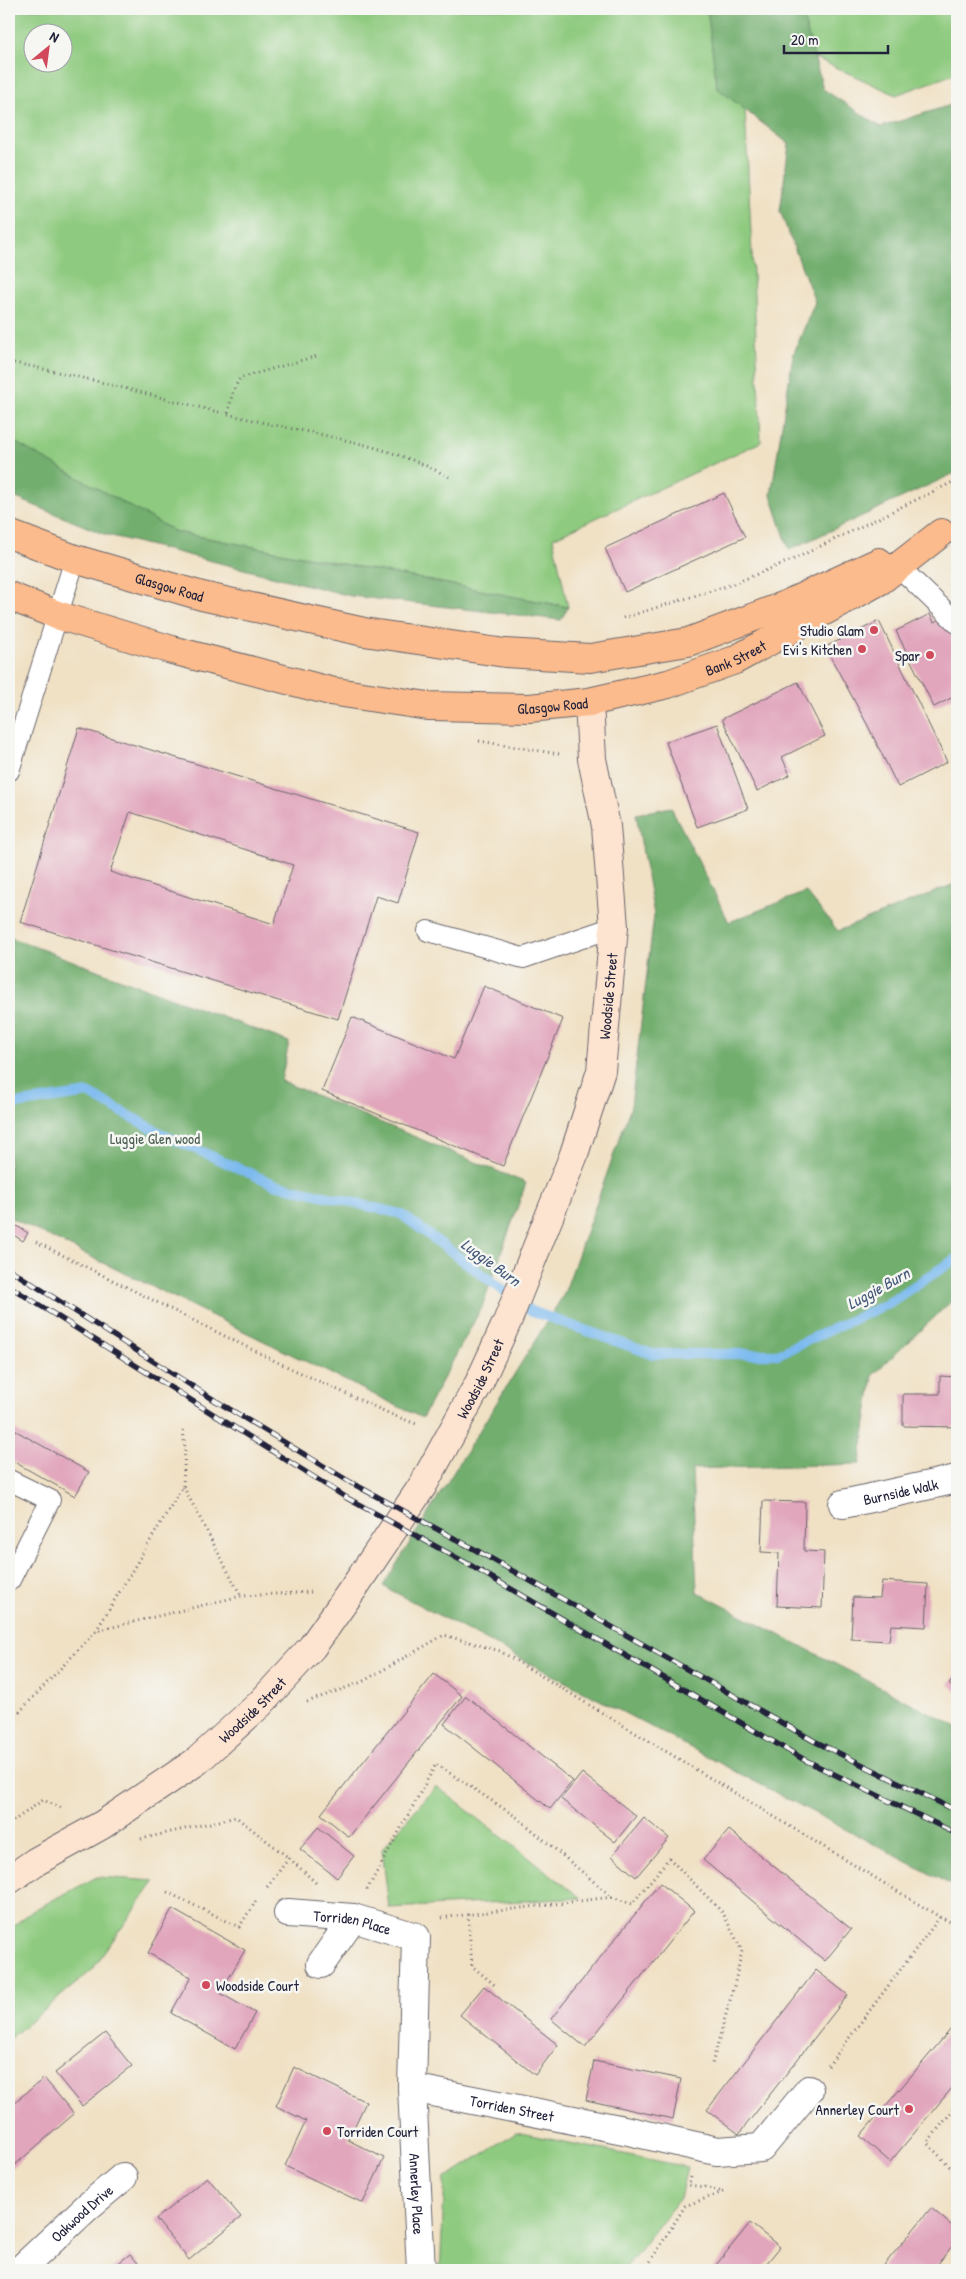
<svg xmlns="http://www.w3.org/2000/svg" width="966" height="2279" font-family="'Patrick Hand',sans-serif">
<rect width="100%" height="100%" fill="#f6f6f2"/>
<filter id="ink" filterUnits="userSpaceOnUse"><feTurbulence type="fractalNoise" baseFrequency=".02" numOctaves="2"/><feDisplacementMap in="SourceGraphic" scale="10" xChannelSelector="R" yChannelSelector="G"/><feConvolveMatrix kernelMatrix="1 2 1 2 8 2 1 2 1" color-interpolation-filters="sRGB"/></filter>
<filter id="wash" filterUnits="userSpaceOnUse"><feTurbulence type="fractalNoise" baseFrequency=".0096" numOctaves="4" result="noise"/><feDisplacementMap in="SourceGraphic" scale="20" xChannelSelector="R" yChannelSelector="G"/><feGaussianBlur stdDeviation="1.12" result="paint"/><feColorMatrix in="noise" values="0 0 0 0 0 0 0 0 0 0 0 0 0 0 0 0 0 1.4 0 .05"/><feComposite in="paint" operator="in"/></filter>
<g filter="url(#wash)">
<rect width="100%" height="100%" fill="#f0e1c5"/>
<path fill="#8eca7f" stroke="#58765d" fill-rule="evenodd" d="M9,9H957V73L896,95L741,24L761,442L553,538L568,607L176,532L9,440ZM32,32H62V62H32Z
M436,1786L581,1898L389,1908L382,1849Z
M97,1877L155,1881L91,1971L9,2039V1929L34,1910Z
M516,2132L687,2167L680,2198L624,2270H440L445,2179Z"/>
<path fill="#72ae6e" stroke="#4a6854" d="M707,9H801L823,89L881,127L957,103V472L789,550L771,495L793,355L815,302L780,211L789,144L717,88Z
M9,439L176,532L568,607L561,620L351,596L104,534L9,495Z
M671,807L729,922L806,892L838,931L957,883V1296L873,1375L860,1464L692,1469L697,1592L957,1727V1888L383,1586L564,1294L631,1106L654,915L636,814Z
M9,937L289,1042L281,1081L526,1183L482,1307L422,1418L9,1217Z"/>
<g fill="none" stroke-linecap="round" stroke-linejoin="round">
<path stroke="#7cbaef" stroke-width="10" d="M9,1105L88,1093L164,1135L274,1184L401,1214L531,1311L652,1354H778L887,1304L957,1258"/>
</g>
<g id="blocks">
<path fill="#e1a5bc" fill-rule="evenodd" d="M724,493L745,537L625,592L605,548Z
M957,611V695L934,707L896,631L930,614L934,622Z
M879,621L947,762L898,787L867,724L825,647Z
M798,682L825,736L782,757L790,775L757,791L722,719Z
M717,724L748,809L697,827L666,742Z
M79,728L419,832L398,903L376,896L338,1019L20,922ZM130,812L293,865L274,924L110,872Z
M484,986L563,1019L503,1166L322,1091L352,1017L454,1059Z
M9,1221L28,1233L23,1241L9,1232Z
M940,1376L957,1377V1427L903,1426V1394H940Z
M9,1427L89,1472L75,1496L9,1459Z
M763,1501L805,1502L804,1551L824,1552L822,1608L777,1606L779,1553L761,1552Z
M882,1581L928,1584L926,1627L891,1625L889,1641L851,1639L853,1597L880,1598Z
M434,1674L462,1696L349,1837L321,1814Z
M957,1674V1692L949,1684Z
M466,1696L573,1781L550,1809L444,1724Z
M582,1773L636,1816L615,1842L561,1799Z
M644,1818L669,1838L636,1877L612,1856Z
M318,1827L354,1856L337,1878L300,1849Z
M729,1830L851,1929L825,1961L703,1860Z
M660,1883L694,1911L585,2047L551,2019Z
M172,1909L245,1950L220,1993L255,2013L235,2049L171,2013L191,1977L148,1953Z
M816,1970L848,1995L739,2134L707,2110Z
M484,1986L558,2045L535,2075L460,2015Z
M957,2022V2082L890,2162L860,2136Z
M105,2033L132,2066L82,2106L55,2073Z
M594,2061L681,2079L673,2119L586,2100Z
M294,2067L366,2102L348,2140L384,2158L363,2203L285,2166L306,2121L276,2106Z
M44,2078L74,2114L9,2170V2107Z
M207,2177L241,2217L189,2260L156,2219Z
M931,2208L957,2230V2240L933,2270H880Z
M750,2223L780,2247L761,2270H712Z
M130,2254L144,2270H110Z"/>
</g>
</g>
<g filter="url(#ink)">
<use href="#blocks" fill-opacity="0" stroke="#6a656b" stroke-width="1"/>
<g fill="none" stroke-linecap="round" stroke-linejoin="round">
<defs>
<path id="lane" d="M898,566L957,623
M9,771L75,559
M428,931L523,958L614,927
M9,1480L50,1500L10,1580L9,1579"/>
<g id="street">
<path id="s1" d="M843,1504L957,1479"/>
<path id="s2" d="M288,1913L353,1918L416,1937L412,2088L629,2131L717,2151L761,2148L809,2090"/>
<path d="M321,1964L353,1918"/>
<path id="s3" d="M412,2088L421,2270"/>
<path id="s4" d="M20,2270L86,2208L123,2177"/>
</g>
<g id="secondary">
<path id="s5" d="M9,1880L35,1862L102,1825L197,1761L260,1704L312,1647L353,1589L423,1485L479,1383L507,1322L573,1157L601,1071L614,927L606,826L592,759L589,702"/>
</g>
<g id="primary">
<path id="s6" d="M9,534L75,559L202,596L364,632L505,653L590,658L688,642L783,606L879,562"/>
<path id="s7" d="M9,596L57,615L172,650L330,691L428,706L529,708L589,702L668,684L735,660L881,580L941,533"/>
</g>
</defs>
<use href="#lane" stroke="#6a656b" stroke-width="22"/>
<use href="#street" stroke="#6a656b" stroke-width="30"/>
<use href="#secondary" stroke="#6a656b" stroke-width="30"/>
<use href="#primary" stroke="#6a656b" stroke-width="30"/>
<path stroke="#6a656b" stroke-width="3" stroke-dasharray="1 4" stroke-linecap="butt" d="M9,362C99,379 186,406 275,425C335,438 394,447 449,477
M228,413L233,391L240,378L317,356
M623,618L733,584L794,559L957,480
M479,741L559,754
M36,1242L277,1362L395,1416L419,1425
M183,1486L185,1449L183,1429
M96,1631L183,1486L241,1596
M307,1702L362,1682L444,1635L500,1651L940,1917L957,1925
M9,1723L96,1631L241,1596L312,1592
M9,1824L43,1800L64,1809
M141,1839L236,1817L289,1858L316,1883
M267,1887L289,1858
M367,1890L436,1764L518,1818L612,1897L440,1918
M167,1892L239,1927L258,1898
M612,1897L632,1904L669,1858L723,1913L742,1951L734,1986L712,2064
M468,1914L472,1966L497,1987
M828,2066L940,1917
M957,2105L927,2143L957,2174
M691,2177L688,2185L705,2187L722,2192
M645,2270L685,2206L723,2192"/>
<use href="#lane" stroke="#fff" stroke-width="20"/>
<use href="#street" stroke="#fff" stroke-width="28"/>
<use href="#secondary" stroke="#fde4d1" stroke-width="28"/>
<use href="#primary" stroke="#fbbb8c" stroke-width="28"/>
<defs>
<path id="rail" d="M9,1269L203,1393L350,1482L474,1549L814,1741L957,1811
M9,1286L347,1498L468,1564L803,1759L957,1834"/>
</defs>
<use href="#rail" stroke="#22223b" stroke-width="5.5"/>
<use href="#rail" stroke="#f6f6f2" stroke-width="4" stroke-dasharray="11" stroke-linecap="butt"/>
</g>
</g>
<g fill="#d1495b" stroke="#f6f6f2" stroke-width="2">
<circle cx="874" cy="630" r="5"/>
<circle cx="862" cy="649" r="5"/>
<circle cx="930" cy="655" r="5"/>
<circle cx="206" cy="1985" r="5"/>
<circle cx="909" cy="2109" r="5"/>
<circle cx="327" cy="2131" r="5"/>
</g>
<g text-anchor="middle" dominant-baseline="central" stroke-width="5" stroke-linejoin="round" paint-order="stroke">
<g font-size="15" fill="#22223b" stroke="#f6f6f2">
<text stroke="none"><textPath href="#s6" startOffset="169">Glasgow Road</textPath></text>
<text stroke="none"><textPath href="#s7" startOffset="749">Bank Street</textPath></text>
<text stroke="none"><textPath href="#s7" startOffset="559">Glasgow Road</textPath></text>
<text stroke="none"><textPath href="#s5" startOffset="1108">Woodside Street</textPath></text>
<text stroke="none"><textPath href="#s5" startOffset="702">Woodside Street</textPath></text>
<text stroke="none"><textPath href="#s1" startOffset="59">Burnside Walk</textPath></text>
<text stroke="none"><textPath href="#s5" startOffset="298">Woodside Street</textPath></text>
<text stroke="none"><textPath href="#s2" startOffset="65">Torriden Place</textPath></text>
<text stroke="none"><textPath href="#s2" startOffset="384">Torriden Street</textPath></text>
<text stroke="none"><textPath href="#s3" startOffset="106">Annerley Place</textPath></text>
<text stroke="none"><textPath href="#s4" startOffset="84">Oakwood Drive</textPath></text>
</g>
<g font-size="15" fill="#22223b" stroke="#f6f6f2" text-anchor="end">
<text x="864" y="630">Studio Glam</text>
<text x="852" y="649">Evi's Kitchen</text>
<text x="920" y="655">Spar</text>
<text x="216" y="1985" text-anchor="start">Woodside Court</text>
<text x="899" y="2109">Annerley Court</text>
<text x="337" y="2131" text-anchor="start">Torriden Court</text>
</g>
<g font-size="15" fill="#485d53" stroke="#f6f6f2">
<text x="155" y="1138">Luggie Glen wood</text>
</g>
<g font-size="16" font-style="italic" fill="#42577a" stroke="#f6f6f2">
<text transform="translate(491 1262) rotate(36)">Luggie Burn</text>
<text transform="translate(878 1288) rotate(-29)">Luggie Burn</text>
</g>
</g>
<rect width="966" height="2279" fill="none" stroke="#f6f6f2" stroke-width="30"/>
<g transform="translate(48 48) rotate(29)"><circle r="24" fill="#f6f6f2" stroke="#a1a1a9"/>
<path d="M0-4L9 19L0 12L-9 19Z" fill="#d1495b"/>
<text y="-8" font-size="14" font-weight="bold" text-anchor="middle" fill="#22223b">N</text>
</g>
<path d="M784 45v8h104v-8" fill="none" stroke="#22223b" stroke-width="2.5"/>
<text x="791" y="45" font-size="15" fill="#22223b" stroke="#f6f6f2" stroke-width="4" paint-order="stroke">20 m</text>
</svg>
